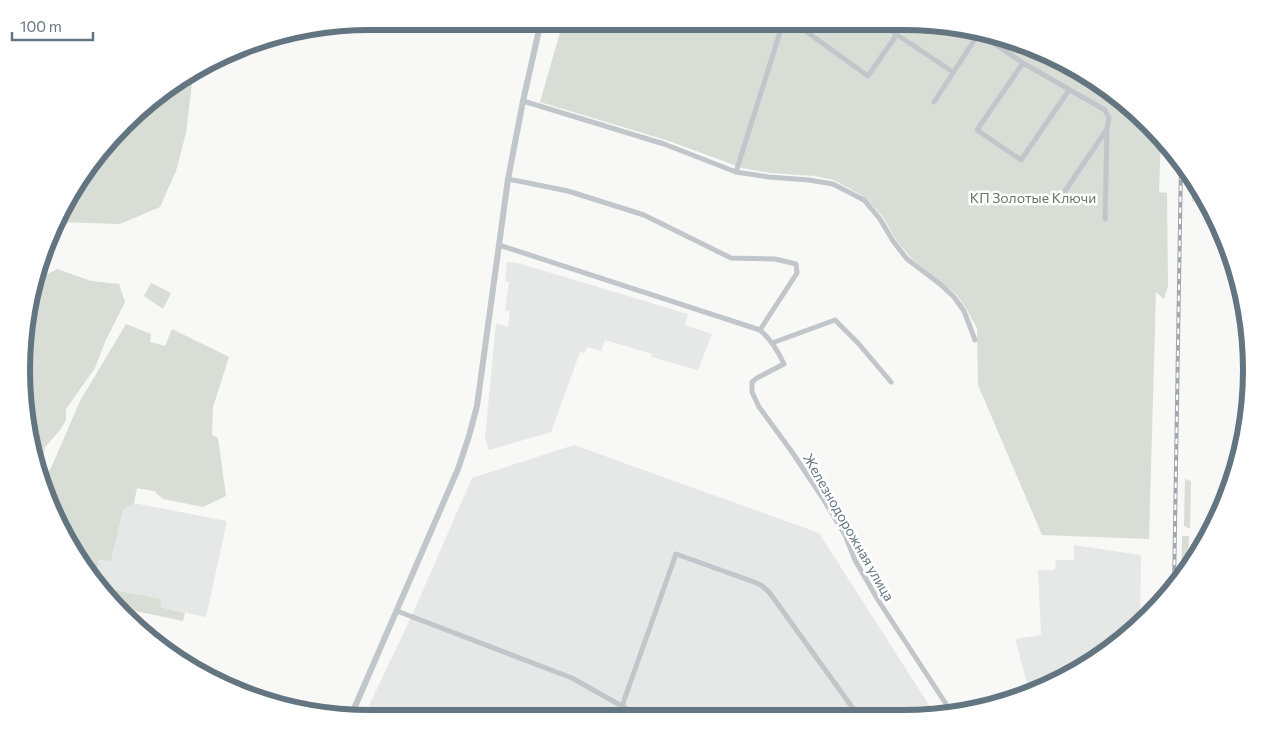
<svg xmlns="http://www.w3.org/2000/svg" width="1273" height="740" font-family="Commissioner,sans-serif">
<rect width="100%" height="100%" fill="#f8f8f6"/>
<path fill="#e6e7e7" d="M507,262L518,263L688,314L685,325L712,334L698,370L651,357L652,354L605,340L601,351L587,347L585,353L580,352L551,432L489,450L485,438L496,323L508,327L510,311L505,310L509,282L505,281Z
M574,445L819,533L936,716L926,718H363L413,613L472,478Z
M134,503L227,521L206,617L160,607L162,599L99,587L96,581L99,560L111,561L123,510Z
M1074,545L1141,555L1140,624L1123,637L1112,636L1111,646L1078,672L1030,693L1015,639L1041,635L1038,570H1055L1056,560H1074Z"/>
<path fill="#d8ddd5" d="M563,22H926L1002,37L1115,102L1127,105L1149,123L1161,137L1159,192L1167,193L1168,286L1164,299L1156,292L1149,539L1042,535L978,385L977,328L967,310L957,295L912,259L896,240L883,217L863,196L834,180L815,176L770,173L742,168L669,141L540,102Z
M193,75L186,133L176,171L160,207L120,224L59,222L80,176L158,93Z
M1192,177H1194L1203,195V205L1192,201Z
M57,269L91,281L119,284L125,302L105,342L95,368L66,409V420L61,429L45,447L42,463L39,465L22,393L31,307L44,276Z
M151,283L171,293L163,309L144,296Z
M126,324L151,334L150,342L165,346L172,329L229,357L213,407L212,435L218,438L226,496L203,507L163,499L154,491L137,488L134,503L123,510L111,561L99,560L96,581L48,503L42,480L51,468L80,401Z
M1185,479L1191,481L1190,529L1184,526Z
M1182,536H1189L1188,569L1181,578Z
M99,587L162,599L160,607L185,613L183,621L116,607L108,600Z"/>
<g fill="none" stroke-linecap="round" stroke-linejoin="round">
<path stroke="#c1c6ca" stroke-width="5" d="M793,22L868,76L897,34
M878,22L953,72
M977,32L1023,63L1105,110L1109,118L1107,129L1105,219
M1023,63L977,130L1021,160L1069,90
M523,101L664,144L736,172L769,177L809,180L833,184L864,200L880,219L893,241L907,259L940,284L954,297L964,311L975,340
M934,102L979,33
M736,172L781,29L784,22
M508,179L568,191L644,215L731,258L775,259L796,264L797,273L760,330
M1065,191L1107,129
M499,245L760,330C771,339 778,351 784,364L757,378L752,382V392L759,407L792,452L822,497L845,535L855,560L878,600L952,713
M772,343L835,320L858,343L891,382
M397,611L572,678L643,718
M622,706L676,554L754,582L761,585L769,592L860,718"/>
<path stroke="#c1c6ca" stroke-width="6" d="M350,718L458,469L469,436L477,406L508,179L523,101L541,21"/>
<defs>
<path id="rail" d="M1174,587L1181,162"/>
</defs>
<use href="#rail" stroke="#a0a8ae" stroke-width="4"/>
<use href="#rail" stroke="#fff" stroke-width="2" stroke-dasharray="5.5" stroke-linecap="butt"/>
</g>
<g text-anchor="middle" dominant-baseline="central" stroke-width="5" stroke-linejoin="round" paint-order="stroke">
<g font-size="14" fill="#677962" stroke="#fff">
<text x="1033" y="197">КП Золотые Ключи</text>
</g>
<g font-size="14" fill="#637581" stroke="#fff">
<text transform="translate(849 527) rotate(60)">Железнодорожная улица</text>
</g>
</g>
<path d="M0 0H1273V740H0ZM370 30H903A340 340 0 0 1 1243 370V370A340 340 0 0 1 903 710H370A340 340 0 0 1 30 370V370A340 340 0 0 1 370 30Z" fill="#fff" fill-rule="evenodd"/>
<path fill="none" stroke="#637581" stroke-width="6" d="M370 30H903A340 340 0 0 1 1243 370V370A340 340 0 0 1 903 710H370A340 340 0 0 1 30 370V370A340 340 0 0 1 370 30Z"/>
<path d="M12 32v8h81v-8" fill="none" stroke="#637581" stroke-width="2.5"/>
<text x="20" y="32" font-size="15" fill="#637581" stroke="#ffffff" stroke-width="4" paint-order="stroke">100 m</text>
</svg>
